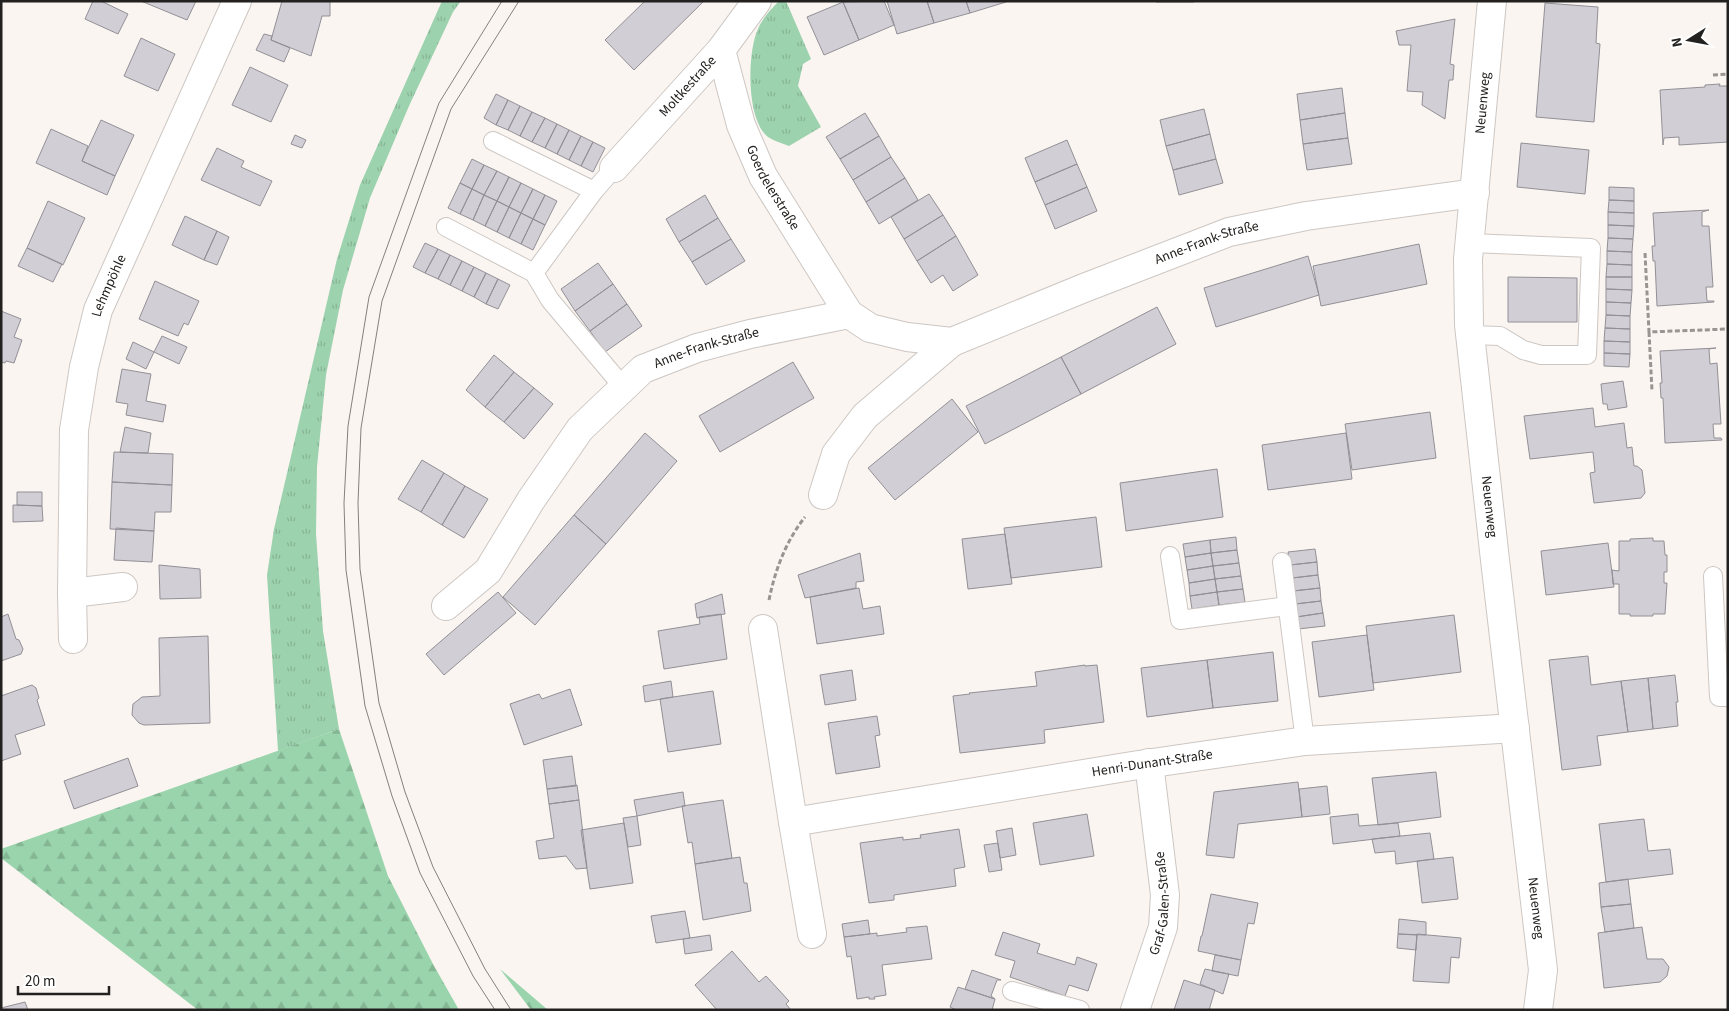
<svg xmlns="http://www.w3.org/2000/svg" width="1729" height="1011" font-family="'Source Sans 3',sans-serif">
<defs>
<pattern id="grass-tufts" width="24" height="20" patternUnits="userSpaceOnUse" patternTransform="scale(1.25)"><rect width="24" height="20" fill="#9dd2ae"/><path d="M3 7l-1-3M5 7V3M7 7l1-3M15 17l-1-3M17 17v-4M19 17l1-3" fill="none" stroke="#87b495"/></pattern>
<pattern id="forest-firs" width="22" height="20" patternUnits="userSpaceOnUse" patternTransform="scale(1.25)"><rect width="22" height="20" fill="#9ad4ad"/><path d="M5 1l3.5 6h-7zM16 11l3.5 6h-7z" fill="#84b694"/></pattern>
</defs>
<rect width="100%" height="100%" fill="#fbf5f1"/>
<path fill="url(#grass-tufts)" d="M442,1H461L453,12L409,106L370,198L343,290L326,375L317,467L316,534L323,631L339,729L278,751L267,575L274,529L337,259L360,185Z
M779,1H786L811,59L803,64L798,86L821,127L789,146C782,143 774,141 768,137C746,120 747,52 758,29C762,19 771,9 779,1Z"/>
<path fill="url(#forest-firs)" d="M339,729L388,876L433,964L459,1010H198L1,858V849Z
M500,969L548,1010H531Z"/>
<path fill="#d1cfd5" stroke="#929096" d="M93,1H101L128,14L118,34L85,19Z
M141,1H196L187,20Z
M282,1H330V16H322L311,56L271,40Z
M645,1H704L634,70L605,40Z
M884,1L894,25L859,40L843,2Z
M887,1H927L934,23L897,34Z
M927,1H966L970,13L934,23Z
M966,1H1006V2L970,13Z
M1156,1H1194V2H1156Z
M843,2L859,40L824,55L807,17Z
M1545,3L1598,7L1596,43L1600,44L1594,122L1536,117Z
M1455,19L1450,64L1454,65L1453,80H1449L1445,119L1422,105L1423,92L1407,91L1411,45H1399L1396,31Z
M264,34L272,36L271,40L290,48L284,62L256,50Z
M141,38L175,54L158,91L124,76Z
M250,67L288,85L271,122L232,105Z
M1720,84L1719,86H1728V142L1679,145V137L1664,138L1663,145L1660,90L1705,87V85Z
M1342,88L1345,113L1300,120L1297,94Z
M496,94L508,100L496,125L484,118Z
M508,100L520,106L508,130L496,125Z
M520,106L532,112L520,136L508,130Z
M1204,109L1210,134L1166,146L1160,120Z
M532,112L545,118L532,142L520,136Z
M865,113L879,136L840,159L826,137Z
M1345,113L1348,138L1303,144L1300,120Z
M545,118L557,124L545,148L532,142Z
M101,120L134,135L115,176L82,161Z
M557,124L569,130L557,154L545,148Z
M51,129L88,146L82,161L115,176L107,195L36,163Z
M569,130L581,136L569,160L557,154Z
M1210,134L1216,159L1173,170L1166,146Z
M295,135L306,140L302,148L291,144Z
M581,136L593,142L581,166L569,160Z
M879,136L891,157L853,180L840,159Z
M1348,138L1352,164L1307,170L1303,144Z
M1067,140L1077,164L1035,182L1025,158Z
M593,142L605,148L593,172L581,166Z
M1521,143L1589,150L1585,194L1517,187Z
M217,148L244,161L241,167L272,181L260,206L201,180Z
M891,157L905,178L866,202L853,180Z
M472,159L484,165L472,189L460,183Z
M1216,159L1223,183L1179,195L1173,170Z
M1077,164L1087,187L1045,205L1035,182Z
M484,165L497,171L484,195L472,189Z
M497,171L509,177L497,201L484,195Z
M509,177L521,183L509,207L497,201Z
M905,178L918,200L879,224L866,202Z
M460,183L472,189L460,214L448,208Z
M521,183L533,189L521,213L509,207Z
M1087,187L1097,211L1055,229L1045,205Z
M1609,187L1634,188V201L1609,200Z
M472,189L484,195L473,220L460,214Z
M533,189L545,195L533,219L521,213Z
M929,194L943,215L904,239L891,217Z
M484,195L497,201L485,226L473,220Z
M545,195L557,201L545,225L533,219Z
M705,195L718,218L679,242L666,219Z
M1609,200L1634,201V213L1608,212Z
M48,201L85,218L63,265L27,248Z
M497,201L509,207L497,232L485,226Z
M509,207L521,213L509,238L497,232Z
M1709,210L1702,212V226H1709L1713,287H1706L1707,301H1714V302L1657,306L1655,261H1653L1652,246H1655L1653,213Z
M1608,212L1634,213V226L1608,225Z
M521,213L533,219L521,244L509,238Z
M943,215L956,236L917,261L904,239Z
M185,216L217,231L204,260L172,245Z
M718,218L731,239L692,262L679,242Z
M533,219L545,225L533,250L521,244Z
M1608,225L1634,226L1633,239L1608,238Z
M217,231L229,237L217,265L204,260Z
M956,236L978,275L953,291L943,275L931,283L917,261Z
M1608,238L1633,239L1632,252L1607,251Z
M731,239L745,261L706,285L692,262Z
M425,243L438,249L425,273L413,267Z
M1419,244L1427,284L1321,306L1313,266Z
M27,248L62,264L53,282L18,266Z
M438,249L450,255L438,279L425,273Z
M1607,251L1632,252V265L1607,264Z
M450,255L462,261L450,285L438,279Z
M1308,256L1319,295L1216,327L1204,288Z
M462,261L474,267L462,291L450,285Z
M598,263L613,284L575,311L561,289Z
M1607,264L1632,265V277H1606Z
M474,267L486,273L474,297L462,291Z
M486,273L498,279L486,304L474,297Z
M1508,277L1577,278V322H1508Z
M1606,277H1632V290L1606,289Z
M498,279L510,285L498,309L486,304Z
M155,281L199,301L188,325L184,323L178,336L139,319Z
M613,284L627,304L590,331L575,311Z
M1606,289L1632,290L1631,303L1606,302Z
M1606,302L1631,303L1630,316L1606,315Z
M627,304L642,326L605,352L590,331Z
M1157,307L1176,344L1081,394L1061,357Z
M1,311L21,319L14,337L22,340L14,363L6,361L5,363L1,362Z
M1606,315L1630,316V329L1605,328Z
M1605,328L1630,329V342L1604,341Z
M162,336L187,347L179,364L154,352Z
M1604,341L1630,342V354L1604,353Z
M133,342L154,352L146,369L126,359Z
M1716,348L1709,349L1710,364L1717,363L1721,424H1713L1714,438H1721L1722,440L1665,443L1663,398H1661L1660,383H1662L1660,351Z
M1604,353L1630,354L1629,367L1604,366Z
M494,355L514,372L485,407L466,390Z
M1061,357L1081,394L985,444L966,406Z
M793,362L814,398L720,452L699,416Z
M122,369L151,374L146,401L166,405L163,422L126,415L128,404L116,402Z
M514,372L534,388L504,422L485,407Z
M1623,381L1627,407L1608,410L1607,404H1603L1601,384Z
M534,388L553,404L524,439L504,422Z
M952,399L978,432L895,500L868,468Z
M1593,408L1595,427L1624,423L1627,448L1632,447L1634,466H1637L1642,470L1645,493L1641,498L1594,503L1590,473L1595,472L1593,452L1530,459L1524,416Z
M1430,412L1436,458L1352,470L1345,424Z
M125,427L151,433L148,453L120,452Z
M645,433L677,461L606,544L574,515Z
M1346,433L1352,479L1268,490L1262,445Z
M114,452L173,454L172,485L112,482Z
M422,460L444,473L421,512L398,499Z
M1217,469L1223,517L1126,531L1120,483Z
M444,473L465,486L442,525L421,512Z
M112,482L172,485L171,512H155L154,531L110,529Z
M465,486L488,499L464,538L442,525Z
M17,492H42V506L17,505Z
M13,505L42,506L43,521L13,522Z
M574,515L606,544L535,625L503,597Z
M1096,517L1102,567L1011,578L1004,528Z
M116,528L154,531L152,562L114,560Z
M1005,534L1012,584L968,589L962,539Z
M1236,537L1237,550L1211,553L1210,540Z
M1653,538V541H1664L1665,555H1667V572H1664V583H1667L1665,614H1653V616H1630V614H1619V584H1613L1612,570L1619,571V541H1630V539Z
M1210,540L1211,553L1185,557L1183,544Z
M1608,543L1614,587L1546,595L1541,551Z
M1315,549L1317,562L1290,565L1288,552Z
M1237,550L1239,563L1213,566L1211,553Z
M860,553L864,581L856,582V588L805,598L798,575Z
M1211,553L1213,566L1187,570L1185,557Z
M1317,562L1318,575L1292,578L1290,565Z
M1239,563L1241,576L1215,579L1213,566Z
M159,565L200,569L201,598L160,599Z
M1213,566L1215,579L1189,583L1187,570Z
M1318,575L1320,588L1293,591L1292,578Z
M1241,576L1243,589L1217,592L1215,579Z
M1215,579L1217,592L1190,596L1189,583Z
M859,588L863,609L880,606L884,634L817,644L810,597Z
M1320,588L1321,601L1295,604L1293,591Z
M1243,589L1245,602L1219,605L1217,592Z
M498,592L516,613L444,675L426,654Z
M1217,592L1219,605L1192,609L1190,596Z
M722,594L725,614L697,618L695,604Z
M1321,601L1323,613L1296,617L1295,604Z
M1323,613L1325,626L1298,629L1296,617Z
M8,614L16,639L19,640L23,649L21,654L1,661V617Z
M721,614L727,659L664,669L658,631L700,624L699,617Z
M1454,615L1461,672L1373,683L1366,626Z
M1367,635L1374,690L1319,697L1312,642Z
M208,636L210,723L144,725L139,723L132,715L133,704L142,697L160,696L159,638Z
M1273,652L1278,701L1213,708L1207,660Z
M1588,656L1591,685L1621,681L1628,732L1597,736L1601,765L1562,770L1549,660Z
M1207,660L1213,708L1147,717L1141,668Z
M1085,665V666L1097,665L1104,722L1044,730L1045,743L960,753L953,696L970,694L969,693L1037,686L1035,672Z
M852,670L856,700L825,705L820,675Z
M1675,675L1678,702H1676L1678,726L1653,729L1648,678Z
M1648,678L1653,729L1628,732L1621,681Z
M671,681L673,697L645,702L643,686Z
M32,685L36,688L39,698L37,700L45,725L15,735L21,754L1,761V696Z
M570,689L582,725L524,745L510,704L539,694L542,699Z
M713,691L721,744L668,752L660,699Z
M877,716L880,735L875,736L880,767L836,774L828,723Z
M572,756L576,786L547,789L543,760Z
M128,758L138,786L74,809L64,781Z
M1436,772L1441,817L1378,825L1372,778Z
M1298,782L1302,817L1238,824L1234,858L1206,855L1214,792Z
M577,785L579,800L549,804L547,789Z
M1327,786L1330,814L1302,817L1299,789Z
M683,792L685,806L637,816L634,800Z
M579,800L587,868L576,869L566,856L539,859L536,841L554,838L549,804Z
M723,800L732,858L695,864L692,842L688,843L682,806Z
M1087,814L1094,856L1040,865L1033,823Z
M1358,814L1359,826L1398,823L1400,836L1333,844L1330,817Z
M637,816L641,845L628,847L623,818Z
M1644,819L1648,851L1670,849L1673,874L1606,882L1599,824Z
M624,823L633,883L590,889L581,830Z
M1012,828L1016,855L1000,858L996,831Z
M959,829L965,867L954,869L956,886L894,895V900L869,903L860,843L903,837V840L921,838L920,835Z
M1430,833L1434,859L1396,864L1395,851L1375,853L1372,839Z
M998,843L1002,870L989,872L984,845Z
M740,857L744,883H747L751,911L703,920L695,864Z
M1453,857L1458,899L1422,903L1417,861Z
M1628,879L1631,904L1601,907L1599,883Z
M1211,894L1258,903L1254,924L1248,923L1241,960L1198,951L1201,936H1202Z
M1631,904L1634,928L1605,932L1601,907Z
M685,911L690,938L656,943L651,916Z
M1399,919L1426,922V935L1398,934Z
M868,920L870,934L844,937L842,924Z
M927,926L932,959L882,965L886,995L874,997L875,999H869V997L857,999L851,956L847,957L844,937L877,933V936L907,932L906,928Z
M1642,927L1647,959H1663L1669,967L1667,976L1660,982L1604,988L1598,933Z
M1003,932L1040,944L1037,953L1075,965L1077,957L1097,964L1088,991L1069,985L1065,996L1010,977L1015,961L995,955Z
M1398,934L1417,935L1416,950L1397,948Z
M1417,934L1461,938L1459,958L1451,957L1449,983L1413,981Z
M710,935L712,950L685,954L683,939Z
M732,951L759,982L766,976L789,1001L786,1004L791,1010H717L695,985Z
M1215,955L1241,960L1238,976L1212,971Z
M1205,969L1229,974L1223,994L1200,984Z
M972,970L1001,980H997L991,996L995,999L965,989Z
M1184,980L1215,990L1209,1010H1174Z
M958,987L995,999L992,1010H956L950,1007Z
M25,1002L28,1010H1V1008Z"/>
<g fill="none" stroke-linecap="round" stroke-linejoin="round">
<defs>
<path id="lane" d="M493,141L594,191
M614,168L594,191L534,273L550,300L624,388
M446,227L534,273
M1470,243L1591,248L1587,355H1541L1523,350L1500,336L1470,335
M1170,556L1180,620L1287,606
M1282,562L1305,741
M1713,576L1719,697H1728
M1012,991L1080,1010"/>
<g id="street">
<path id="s1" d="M1492,1L1468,259L1469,325L1495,560L1543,970L1538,1010"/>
<path id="s2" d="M721,50L741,125L763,176L849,314L870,328L907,337L952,342L1084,288L1229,232L1306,216L1475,193"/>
<path id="s3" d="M614,168L721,50L757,1"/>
<path d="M823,495L836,454L865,416L952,342"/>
<path d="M72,593L123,587"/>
<path id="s4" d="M446,606L488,571L531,500L580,429L643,369L697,348L750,334L849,314"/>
<path d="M763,629L793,822L812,934"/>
<path id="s5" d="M73,639L72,593L74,430L84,367L98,310L237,1"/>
<path id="s6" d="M793,822L1132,766L1305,741L1515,728"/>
<path id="s7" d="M1135,1010L1163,927L1165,895L1149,763"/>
</g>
</defs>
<use href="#lane" stroke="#cdc7c3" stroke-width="20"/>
<use href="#street" stroke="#cdc7c3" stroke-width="30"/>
<path stroke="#999491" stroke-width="3" stroke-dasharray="5 2.5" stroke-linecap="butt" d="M1713,75L1728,74
M1645,253L1649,332L1728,329
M1649,332L1652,391
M769,600C775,570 786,541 805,517"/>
<use href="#lane" stroke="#fff" stroke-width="18"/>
<use href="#street" stroke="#fff" stroke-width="28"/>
<path stroke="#84807d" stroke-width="1" d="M495,1010L473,976L420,873L392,796L365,706L346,570L344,503L348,426L369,297L439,103L502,1
M511,1010L485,969L433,867L405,792L379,703L360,569L358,503L361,428L382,301L451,109L519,1"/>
</g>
<g text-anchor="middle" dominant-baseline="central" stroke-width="4" stroke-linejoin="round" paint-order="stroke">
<g font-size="14" fill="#23211f" stroke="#fff">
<text stroke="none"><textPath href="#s3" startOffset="110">Moltkestraße</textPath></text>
<text transform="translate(1483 103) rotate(-85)">Neuenweg</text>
<text stroke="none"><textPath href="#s2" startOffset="148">Goerdelerstraße</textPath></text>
<text stroke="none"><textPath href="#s2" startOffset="678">Anne-Frank-Straße</textPath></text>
<text stroke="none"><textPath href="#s5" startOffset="358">Lehmpöhle</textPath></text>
<text stroke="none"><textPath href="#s4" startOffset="378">Anne-Frank-Straße</textPath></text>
<text stroke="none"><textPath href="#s1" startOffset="508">Neuenweg</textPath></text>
<text stroke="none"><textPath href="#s6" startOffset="364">Henri-Dunant-Straße</textPath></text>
<text stroke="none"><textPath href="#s7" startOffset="111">Graf-Galen-Straße</textPath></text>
<text stroke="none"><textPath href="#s1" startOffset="912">Neuenweg</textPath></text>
</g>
</g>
<rect width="1729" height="1011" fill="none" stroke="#23211f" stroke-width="5"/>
<g transform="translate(1689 40) rotate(259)" stroke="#ffffff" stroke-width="4" paint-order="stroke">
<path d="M0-4L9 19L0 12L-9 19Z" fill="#23211f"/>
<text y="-8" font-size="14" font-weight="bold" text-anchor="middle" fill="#23211f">N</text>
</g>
<path d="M18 986v8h91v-8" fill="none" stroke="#23211f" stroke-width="2.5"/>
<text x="25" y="986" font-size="15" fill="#23211f" stroke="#ffffff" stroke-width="4" paint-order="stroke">20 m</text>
</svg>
